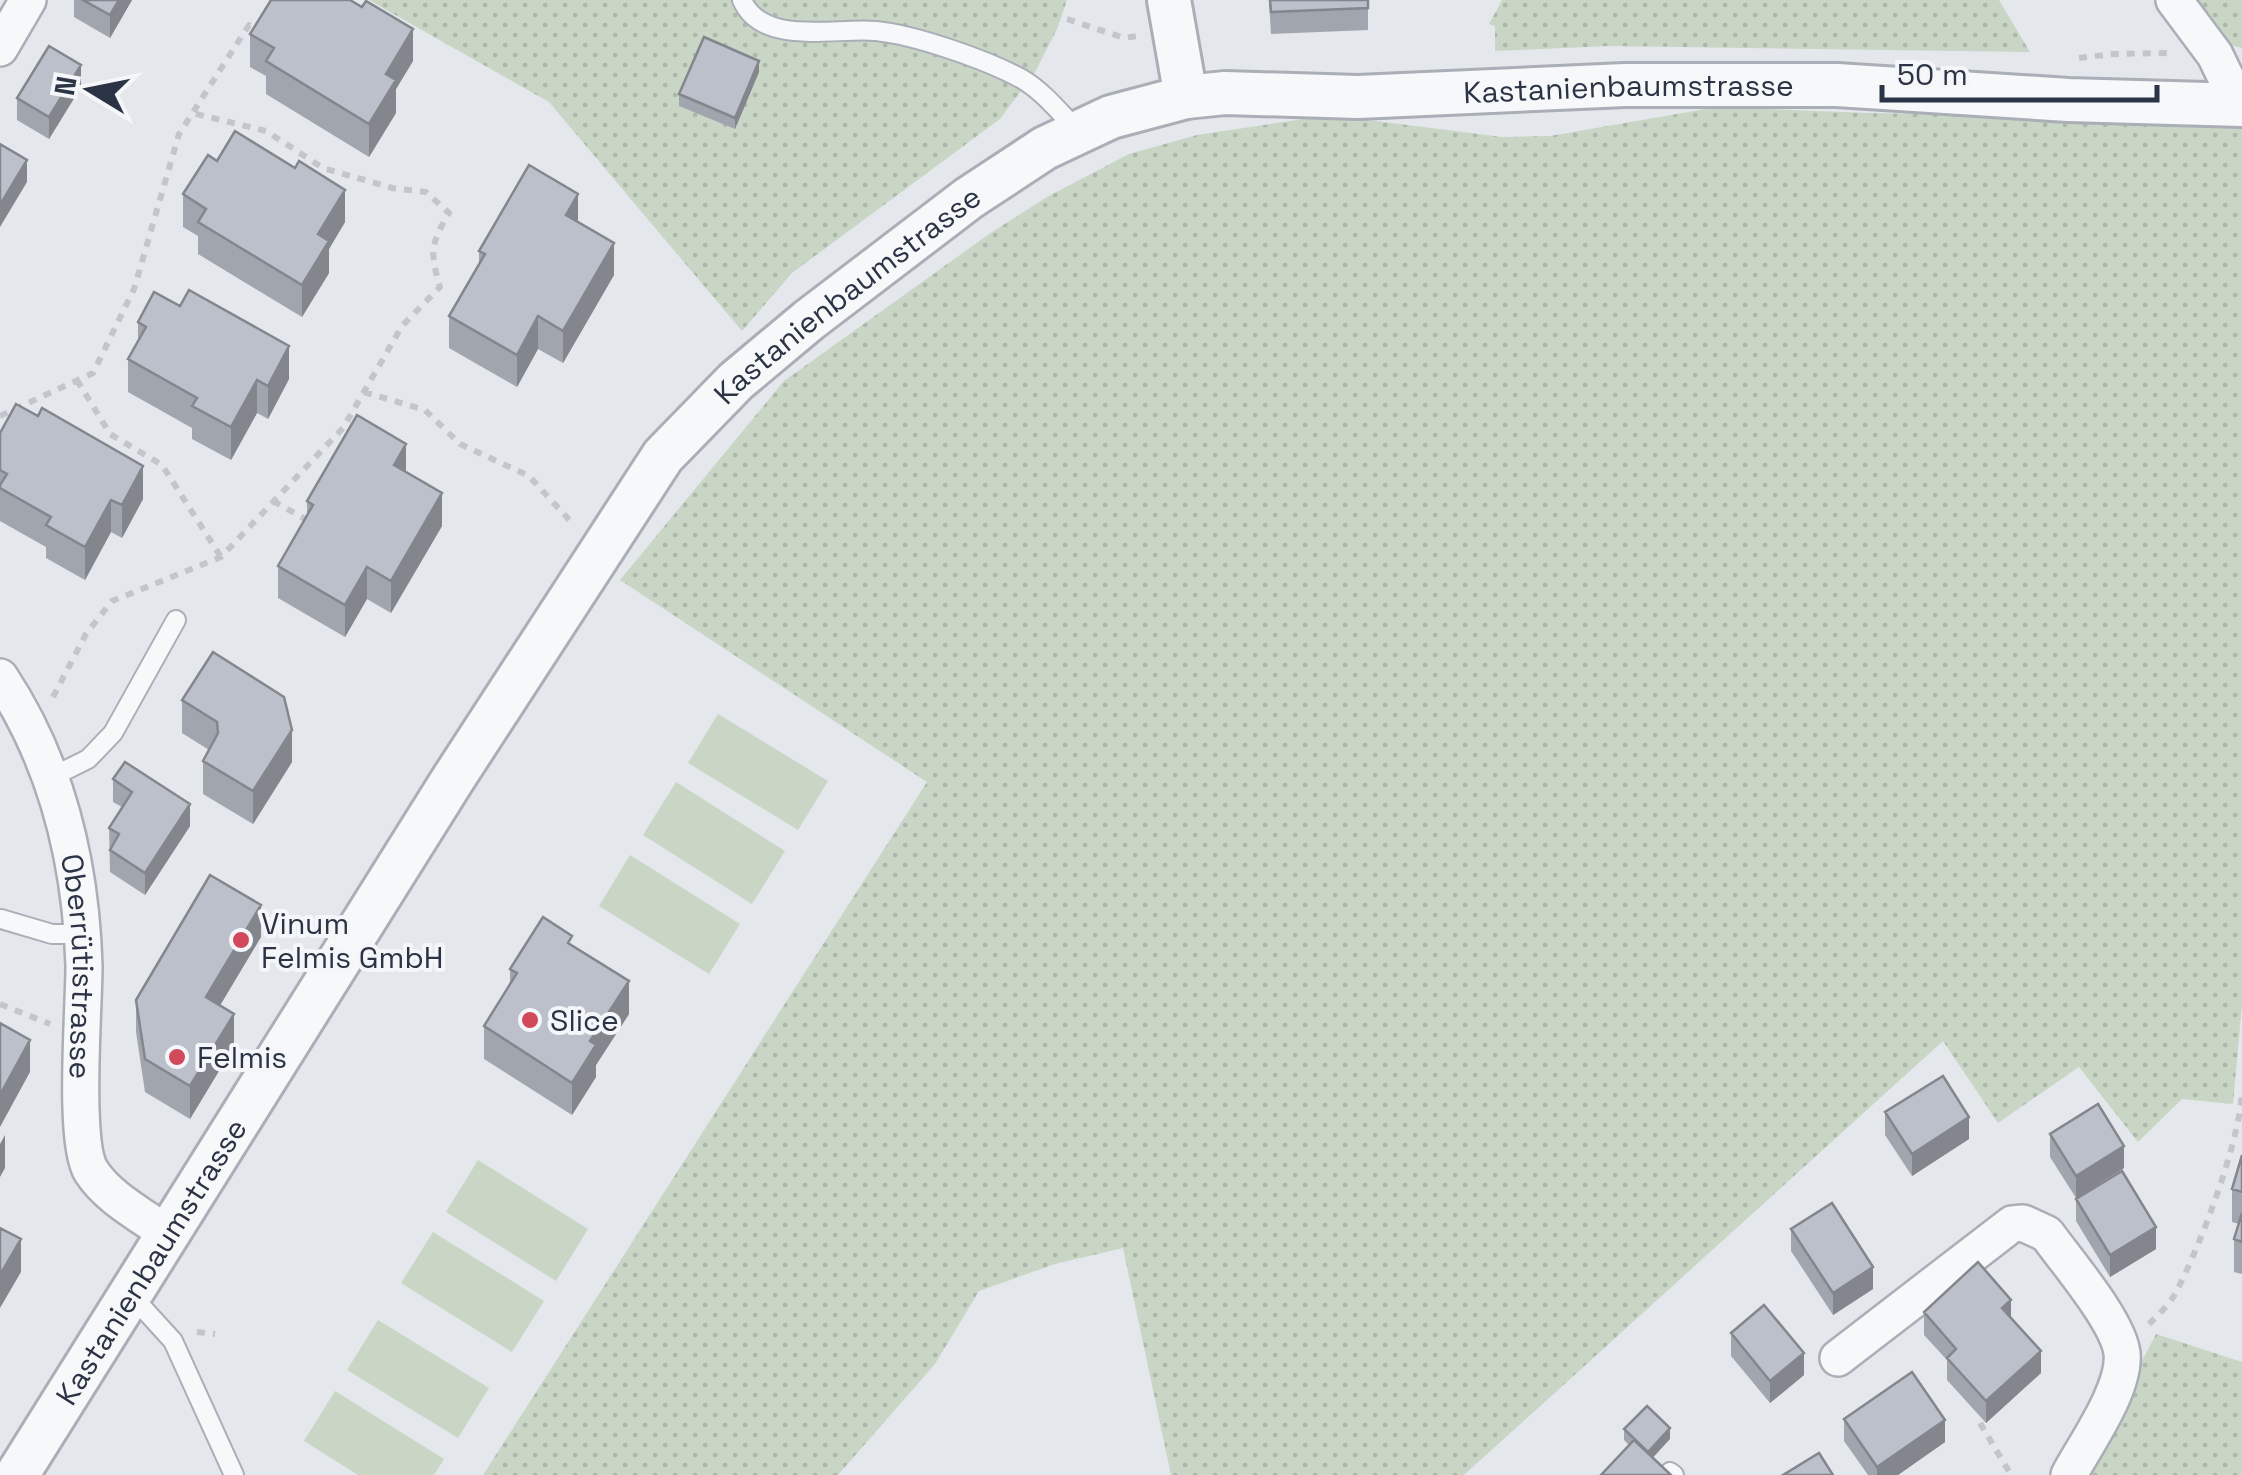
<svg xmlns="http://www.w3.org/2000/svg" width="2242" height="1475" font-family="'Space Grotesk',sans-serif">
<defs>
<pattern id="grass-dots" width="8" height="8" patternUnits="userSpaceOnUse" patternTransform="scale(2.5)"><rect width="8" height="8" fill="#c9d6c5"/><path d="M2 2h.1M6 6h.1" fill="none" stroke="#adb8ab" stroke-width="1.8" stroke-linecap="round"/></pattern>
</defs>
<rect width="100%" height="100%" fill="#e4e7ec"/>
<path fill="url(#grass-dots)" d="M369,0H1067L1057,29L1035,72L1000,119L792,273L742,331L549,102Z
M1502,0H1999L2030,52L1610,46L1495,51V26L1489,24Z
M2193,0H2242V48L2230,45Z
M1717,107L1868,113L2242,120V1005L2233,1104L2182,1099L2138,1142L2079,1067L1998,1123L1943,1041L1464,1475H1171L1123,1248L1055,1264L979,1291L935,1364L838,1475H483L927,782L620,580L784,381L992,232L1047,197L1129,154L1197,135L1303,119H1360L1502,137L1550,136Z
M2156,1334L2242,1362V1475H2083Z"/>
<path fill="#c9d6c5" d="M718,714L828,781L798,830L688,763Z
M676,782L785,851L752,904L643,835Z
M630,855L740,924L709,974L599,906Z
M478,1160L588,1229L556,1281L446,1212Z
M433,1232L544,1301L512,1352L401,1283Z
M378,1320L489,1388L458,1438L347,1370Z
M335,1391L444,1459L434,1475H358L304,1441Z"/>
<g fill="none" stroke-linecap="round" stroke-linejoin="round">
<defs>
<path id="service" d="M742,0C762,47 836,27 876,31C916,35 987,60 1022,79C1044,92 1061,114 1079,132
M52,777L88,759L113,733L176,620
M1,919L52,934H81
M131,1295L173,1341L234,1475
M1670,1472L1674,1475"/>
<g id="minor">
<path d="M2174,0L2215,55L2239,105"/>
<path d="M0,48L28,0"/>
<path id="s1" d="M0,677C57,763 81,864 84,966C84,1008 73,1142 91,1171C108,1198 143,1216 168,1234"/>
<path d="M1838,1358L2012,1224L2023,1223L2047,1234C2067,1262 2118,1321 2122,1353C2126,1388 2085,1445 2069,1475"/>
</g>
<g id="tertiary">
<path d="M1169,0L1186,97"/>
<path id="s2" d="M17,1475L453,779L663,456L736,381L809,320L969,198L1045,148L1111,117L1186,97L1225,93L1358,97L1625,85H1837L2068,100L2242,105"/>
</g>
</defs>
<use href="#service" stroke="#a9aeb7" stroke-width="22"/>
<use href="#minor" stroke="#a9aeb7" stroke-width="40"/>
<use href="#tertiary" stroke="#a9aeb7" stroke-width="48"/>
<path stroke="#c2c5cb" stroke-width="6" stroke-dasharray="8 8" stroke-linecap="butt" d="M1067,19L1124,38L1137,36
M2079,58L2113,54L2171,53
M77,380L110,434L162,465L221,557
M364,392L425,410L460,444L529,476L573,524
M0,416L93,373L134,289L179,134L249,25L258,30
M273,501L309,521
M53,697L86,634L112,601L221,557L343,428L402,326L440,287C430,252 430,245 449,213L426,192L392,188L323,168L266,131L192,113
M0,1004L50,1024
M2149,1324C2158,1315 2169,1305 2175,1294C2200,1247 2240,1142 2242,1091
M197,1332L215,1334
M1980,1423L2011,1475"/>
<use href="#service" stroke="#f7f8fa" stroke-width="18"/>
<use href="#minor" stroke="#f7f8fa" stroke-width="35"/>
<use href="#tertiary" stroke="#f7f8fa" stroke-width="42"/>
</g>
<path fill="#a1a5ae" d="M74,0H132L110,38L74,17Z
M1269,0H1368V30L1271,34Z
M250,34L413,61L396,89V113L369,157L266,94V76L250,67Z
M759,72L735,129L679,106V94Z
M81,87L49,139L17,120V98Z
M217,161L345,222L329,249V273L302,317L198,254V236L183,227V194Z
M578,222L614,275L563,363L538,349L517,387L449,348V316L479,264V251Z
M138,322L289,379L268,419L257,413L231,460L192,439V428L128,392V359L138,342Z
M0,433L143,499L122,538L111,532L85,580L46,558V547L0,521Z
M406,472L442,526L391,613L367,599L345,637L278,598V566L307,514V501Z
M182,700L292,762L253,824L203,794V761L209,750L182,733Z
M113,779L190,826L145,895L110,872L109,828L122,807L113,802Z
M261,937L220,1005L234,1046L190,1119L145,1092L136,1032V1000Z
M572,945L629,1014L596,1065V1077L572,1115L484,1059V1026L510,985V969Z
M1885,1112L1969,1139L1912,1176L1885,1135Z
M2050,1134L2124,1168L2076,1198L2050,1157Z
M2242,1155V1274L2234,1272V1239L2239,1224L2232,1222V1189Z
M2076,1199L2156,1249L2110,1277L2076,1221Z
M1791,1229L1873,1289L1833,1315L1791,1251Z
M1924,1312L2011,1319L2041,1373L1986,1423L1947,1380V1360L1924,1335Z
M1731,1333L1804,1375L1770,1403L1731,1356Z
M1844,1419L1945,1442L1898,1475H1868L1844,1441Z
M1624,1429L1670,1439L1629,1445L1624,1440Z"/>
<path fill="#83868d" d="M119,0H132L110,38V15Z
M413,29V61L396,89V113L369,157V124L386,74Z
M759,61V72L735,129V118Z
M81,65V87L49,139V117Z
M27,160V182L0,227V205Z
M345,190V222L329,249V273L302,317V285L318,234Z
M578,194V226L566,215Z
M614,243V275L563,363V331Z
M538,316V349L517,387V355Z
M289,346V379L268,419V386Z
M257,380V413L231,460V427Z
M406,444V476L394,465Z
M143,466V499L122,538V505Z
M442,493V526L391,613V581Z
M111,500V532L85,580V547Z
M367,567V599L345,637V605Z
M292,730V762L253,824V791Z
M190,804V826L145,895V873Z
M261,905V937L206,1029V997Z
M629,981V1014L596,1065V1077L572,1115V1083L590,1041Z
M234,1014V1046L190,1119V1086Z
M30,1040V1072L0,1127V1095Z
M1969,1117V1139L1912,1176V1154Z
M5,1135V1168L0,1177V1144Z
M2124,1146V1168L2076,1198V1176Z
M2156,1227V1249L2110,1277V1255Z
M21,1239V1272L0,1308V1275Z
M1873,1267V1289L1833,1315V1293Z
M2011,1300V1322L2002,1308Z
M2041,1351V1373L1986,1423V1401Z
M1804,1353V1375L1770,1403V1381Z
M1945,1420V1442L1898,1475H1877V1467Z
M1670,1428V1439L1648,1463V1452Z"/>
<path fill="#bbc0ca" stroke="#83868d" stroke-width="2.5" d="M83,0H119L110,15Z
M271,0H350L362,7L366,1L413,29L386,74L396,80L369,124L266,61L274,48L250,34Z
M1270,0H1368V8L1271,12Z
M704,37L759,61L735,118L679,94Z
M49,46L81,65L49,117L17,98Z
M235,131L295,168L299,161L345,190L318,234L329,241L302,285L198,222L206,209L183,194L208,155L217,161Z
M0,144L27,160L0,205Z
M529,165L578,194L566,215L614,243L563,331L538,316L517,355L449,316L485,254L479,251Z
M189,290L289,346L268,386L257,380L231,427L192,406L197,398L128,359L146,327L138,322L154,292L180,306Z
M16,404L38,416L42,408L143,466L122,505L111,500L85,547L46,525L51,517L0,488V485L7,474L0,470V433Z
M357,415L406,444L394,465L442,493L391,581L367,567L345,605L278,566L313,505L307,501Z
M213,652L284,697L292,730L253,791L203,761L218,733L217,722L182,700Z
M125,762L190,804L145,873L110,850L119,834L109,828L132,792L113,779Z
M210,875L261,905L206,997L234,1014L190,1086L145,1059L136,1000Z
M543,917L572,936L568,943L629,981L590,1041L596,1045L572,1083L484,1026L517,973L510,969Z
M0,1023L30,1040L0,1095Z
M1943,1076L1969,1117L1912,1154L1885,1112Z
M2098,1104L2124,1146L2076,1176L2050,1134Z
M2242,1155V1192L2232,1189Z
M2122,1171L2156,1227L2110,1255L2076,1199Z
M1832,1203L1873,1267L1833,1293L1791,1229Z
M2242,1213V1242L2234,1239Z
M0,1228L21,1239L0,1275Z
M1978,1262L2011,1300L2002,1308L2041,1351L1986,1401L1947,1358L1956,1349L1924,1312Z
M1764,1305L1804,1353L1770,1381L1731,1333Z
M1912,1372L1945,1420L1877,1467L1844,1419Z
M1647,1406L1670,1428L1648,1452L1624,1429Z
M1634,1440L1671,1475H1601Z
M1819,1453L1833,1475H1783Z"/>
<g fill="#d1495b" stroke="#f4f6f9" stroke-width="4">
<circle cx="241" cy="940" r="10"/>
<circle cx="530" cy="1020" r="10"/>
<circle cx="177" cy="1057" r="10"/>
</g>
<g text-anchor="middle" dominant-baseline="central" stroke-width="8" stroke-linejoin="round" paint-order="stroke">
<g font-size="30" fill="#2b3445" stroke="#f4f6f9">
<text stroke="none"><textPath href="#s2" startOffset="2292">Kastanienbaumstrasse</textPath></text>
<text stroke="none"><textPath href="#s2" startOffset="1452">Kastanienbaumstrasse</textPath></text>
<text stroke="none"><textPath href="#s1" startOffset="305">Oberrütistrasse</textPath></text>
<text stroke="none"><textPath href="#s2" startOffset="252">Kastanienbaumstrasse</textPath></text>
</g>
<g font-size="30" fill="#2b3445" stroke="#f4f6f9" text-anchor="start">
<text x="261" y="923">Vinum<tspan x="261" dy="34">Felmis GmbH</tspan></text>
<text x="550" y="1020">Slice</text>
<text x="197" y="1057">Felmis</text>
</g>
</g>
<g transform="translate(90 90) rotate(280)" stroke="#f4f6f9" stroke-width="8" paint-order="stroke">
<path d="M0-8L18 38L0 25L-18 38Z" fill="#2b3445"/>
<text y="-15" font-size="28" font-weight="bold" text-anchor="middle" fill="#2b3445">N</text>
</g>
<path d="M1882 85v15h275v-15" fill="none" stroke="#2b3445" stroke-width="5"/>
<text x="1897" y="85" font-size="30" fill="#2b3445" stroke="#f4f6f9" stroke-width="8" paint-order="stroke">50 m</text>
</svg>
